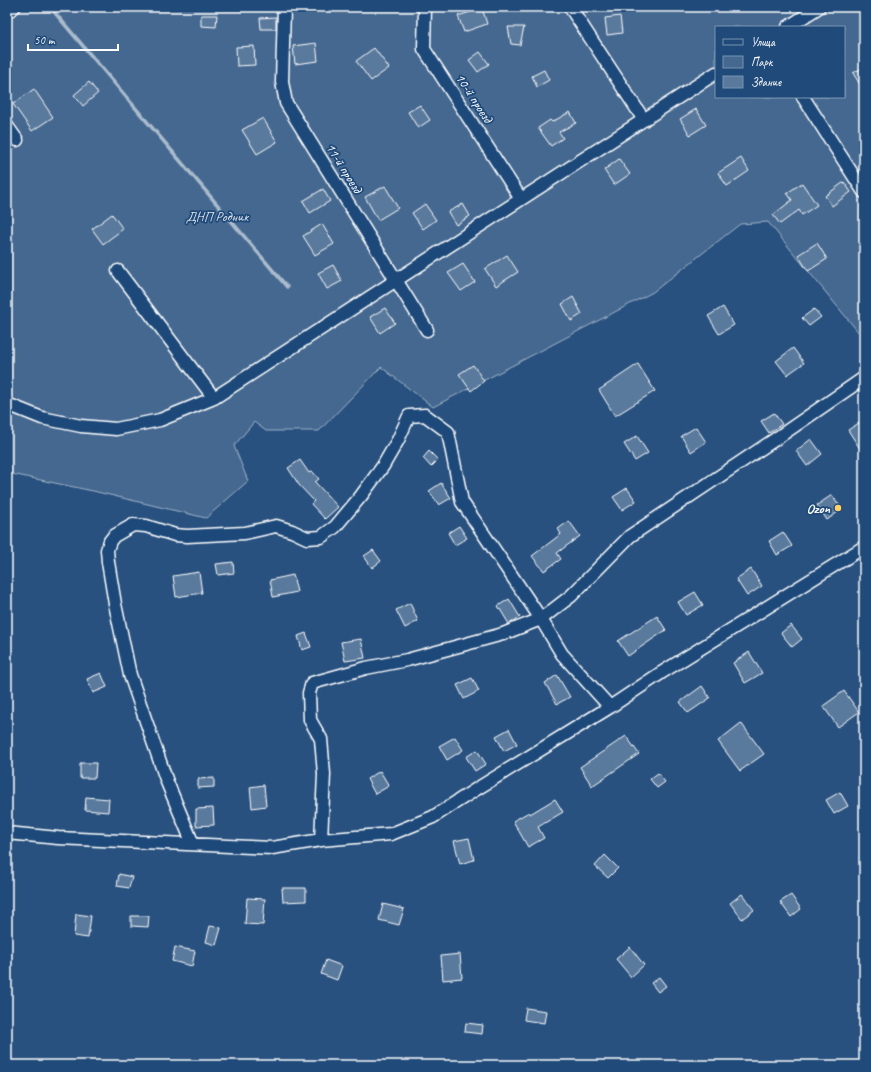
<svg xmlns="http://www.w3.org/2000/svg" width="871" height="1072" font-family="Caveat,sans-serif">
<rect width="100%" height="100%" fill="#28517f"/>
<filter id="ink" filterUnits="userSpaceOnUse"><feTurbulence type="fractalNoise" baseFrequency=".025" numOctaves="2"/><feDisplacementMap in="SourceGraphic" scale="8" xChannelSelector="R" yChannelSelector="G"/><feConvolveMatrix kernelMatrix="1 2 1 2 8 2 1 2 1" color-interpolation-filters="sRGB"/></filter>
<g filter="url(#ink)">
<path fill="#446890" stroke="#a2b4c8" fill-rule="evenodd" d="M7,7H864V339L768,222L740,224L653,292L433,407L381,367L319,431H266L254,422L234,446L248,481L206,518L93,491L7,473ZM716,27H844V97H716Z"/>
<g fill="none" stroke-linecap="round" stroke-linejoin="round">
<path stroke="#aabbcd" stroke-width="3.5" d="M50,7L287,287"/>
</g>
<path fill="#5a7a9d" stroke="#fff" d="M482,8L487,24L464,32L458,16Z
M201,15H217L216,27L201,26Z
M620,16L622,33L607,35L605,18Z
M276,17V29H261L260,18Z
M508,27H524L520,45L511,44Z
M316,43L318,61L295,64L293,46Z
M254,46L255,65L237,66L236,47Z
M374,48L389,68L371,81L356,61Z
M480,52L489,64L478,72L469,60Z
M864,67V91L853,73Z
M544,70L549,80L537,87L532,76Z
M89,82L98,93L83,106L74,95Z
M34,89L53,117L32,131L13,104Z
M420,105L430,120L418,128L408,112Z
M696,109L706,125L690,135L680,119Z
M570,112L576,123L559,132L563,138L551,146L538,128L550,120L552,122Z
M263,118L277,142L257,154L242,130Z
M741,158L749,171L727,186L718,173Z
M619,159L630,174L614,185L604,170Z
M844,182L851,192L832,206L825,196Z
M802,183L817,205L802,215L799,210L780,224L773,215L792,200L787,193Z
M385,186L398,208L378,220L365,197Z
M323,189L330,201L310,213L303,201Z
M425,204L436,220L423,229L412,213Z
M463,204L470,216L456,225L448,212Z
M112,214L123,229L103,244L92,229Z
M322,224L334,244L315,255L303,236Z
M817,243L827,259L808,271L798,255Z
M507,255L518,272L496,286L485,269Z
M463,264L475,282L461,291L448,273Z
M333,265L342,281L327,289L318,273Z
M573,297L582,314L571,321L562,304Z
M723,307L734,325L719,334L708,316Z
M385,308L395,323L380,333L370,317Z
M814,309L821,317L809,326L802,318Z
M793,348L804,363L787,375L776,361Z
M638,364L655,391L615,416L599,390Z
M473,365L484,381L471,391L459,374Z
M774,413L782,424L769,433L761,421Z
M859,423L864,430V455L848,430Z
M696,427L706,442L691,452L681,436Z
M637,436L648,453L635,461L624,444Z
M811,439L822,454L807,466L796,451Z
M429,451L438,460L431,467L423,458Z
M300,460L309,473L312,471L319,479L315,482L338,507L325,519L311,504L314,501L299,485L288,468Z
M441,483L451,498L439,505L429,491Z
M627,488L636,501L622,510L613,497Z
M832,495L842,509L827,520L817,505Z
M569,521L580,536L557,553L561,559L544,571L532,556L561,534L558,529Z
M459,526L467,538L455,545L448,533Z
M783,532L792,546L777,555L769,541Z
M373,550L381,561L372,568L364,556Z
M233,562L234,573L218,575L216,564Z
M751,569L762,586L747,596L736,579Z
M199,572L202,593L176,597L173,576Z
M293,575L297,592L273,597L270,580Z
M695,592L703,605L686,615L678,602Z
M509,599L520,617L509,624L498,606Z
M410,603L418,621L405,628L396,610Z
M657,616L666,630L628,656L618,641Z
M791,625L802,639L792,647L781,633Z
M306,633L311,647L302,650L298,636Z
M361,639L365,658L345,661L341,642Z
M749,652L762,673L745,683L733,663Z
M101,673L107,687L93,693L87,679Z
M557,675L570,697L557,704L545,683Z
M472,678L479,691L464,699L457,685Z
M702,686L710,698L688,713L680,702Z
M844,691L859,712L838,727L823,706Z
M741,723L764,754L740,771L718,741Z
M509,729L517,744L504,751L496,736Z
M626,736L639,754L592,786L580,767Z
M455,737L463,750L447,760L439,746Z
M477,750L486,764L475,771L466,757Z
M80,763H96L95,778H80Z
M380,771L389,786L375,794L367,779Z
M658,773L665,782L657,788L650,779Z
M214,778V787L198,788V779Z
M264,785L266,806L252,808L250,787Z
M840,792L848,806L834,814L826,800Z
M86,797L109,799L108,812L85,810Z
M555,799L563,812L538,827L544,838L528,847L513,821L529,812L530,814Z
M213,808L214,825L196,826V809Z
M469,838L474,860L460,864L454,841Z
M605,855L618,868L608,878L595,866Z
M119,874L132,877L129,888L117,886Z
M282,888H306V901L283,902Z
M742,894L754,910L742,919L730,903Z
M791,895L801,909L791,917L780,902Z
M247,898L265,899L263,925L245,924Z
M383,904L404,909L399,925L379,920Z
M76,914L91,916L88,938L74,936Z
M131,916H149L148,927L131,926Z
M210,926L221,928L216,945L206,942Z
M175,947L195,951L192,966L172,961Z
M630,947L644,965L631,977L616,959Z
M460,954L462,978L443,980L441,956Z
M326,960L342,966L337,980L321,974Z
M659,977L666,986L658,992L651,983Z
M526,1008L546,1011L544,1023L524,1020Z
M466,1023L483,1025L482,1034L465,1032Z"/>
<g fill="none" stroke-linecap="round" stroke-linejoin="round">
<defs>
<path id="street" d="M284,7L282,82L286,103L427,330
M425,7L424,49L521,199
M570,7L644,120
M7,12L14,7
M788,27L819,7
M803,97L864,192
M7,126L17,140
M118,271L214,398
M7,404L42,418L81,426L116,429L160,420L214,398L716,73
M7,833L58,838L272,848L321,840L391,834L433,817L475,790L610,707L661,673L864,547
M321,840L324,774L321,739L310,720L309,693L312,683L366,668L407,660L503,634L541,619L571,596L630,536L774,440L864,378
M193,844L167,782L130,675L115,604L108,562L107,550L110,541L114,536L133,525L146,526L175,535L187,536L245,533L276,526L292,531L307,538L321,537L335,527L361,496L383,466L398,440L409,416L425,415L448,432L462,502L541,619L562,654L610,707"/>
</defs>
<use href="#street" stroke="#fff" stroke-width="15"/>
<use href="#street" stroke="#1f4a7a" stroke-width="12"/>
</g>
</g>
<circle fill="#ffd166" stroke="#1f4a7a" stroke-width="1.5" cx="838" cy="508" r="4"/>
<g text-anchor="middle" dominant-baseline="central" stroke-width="3.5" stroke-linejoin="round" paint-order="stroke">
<g font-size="14" fill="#fff" stroke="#1f4a7a">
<text transform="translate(474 98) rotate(57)">10-й проезд</text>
<text transform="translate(344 168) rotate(58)">11-й проезд</text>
</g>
<g font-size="14" fill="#dae1e9" stroke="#1f4a7a">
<text x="217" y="216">ДНП Родник</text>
</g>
<g font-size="14" font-weight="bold" fill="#fff" stroke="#1f4a7a" text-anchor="end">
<text x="830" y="508">Ozon</text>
</g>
</g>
<rect width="871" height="1072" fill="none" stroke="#1f4a7a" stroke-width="24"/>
<rect x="12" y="12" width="847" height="1048" fill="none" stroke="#fff" stroke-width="1.5" filter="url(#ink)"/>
<rect x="715" y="26" width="130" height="72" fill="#1f4a7a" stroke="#7992af"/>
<rect x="723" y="39" width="20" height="6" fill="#1f4a7a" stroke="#7992af"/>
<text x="751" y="46" font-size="12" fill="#ffffff">Улица</text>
<rect x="723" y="56" width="20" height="12" fill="#446890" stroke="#7992af"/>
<text x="751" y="66" font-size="12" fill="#ffffff">Парк</text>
<rect x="723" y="76" width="20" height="12" fill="#5a7a9d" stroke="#7992af"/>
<text x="751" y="86" font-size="12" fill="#ffffff">Здание</text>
<path d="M28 44v6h90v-6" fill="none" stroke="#ffffff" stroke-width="2"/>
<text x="34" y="44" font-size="12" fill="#ffffff" stroke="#1f4a7a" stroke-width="3" paint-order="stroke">50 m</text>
</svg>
